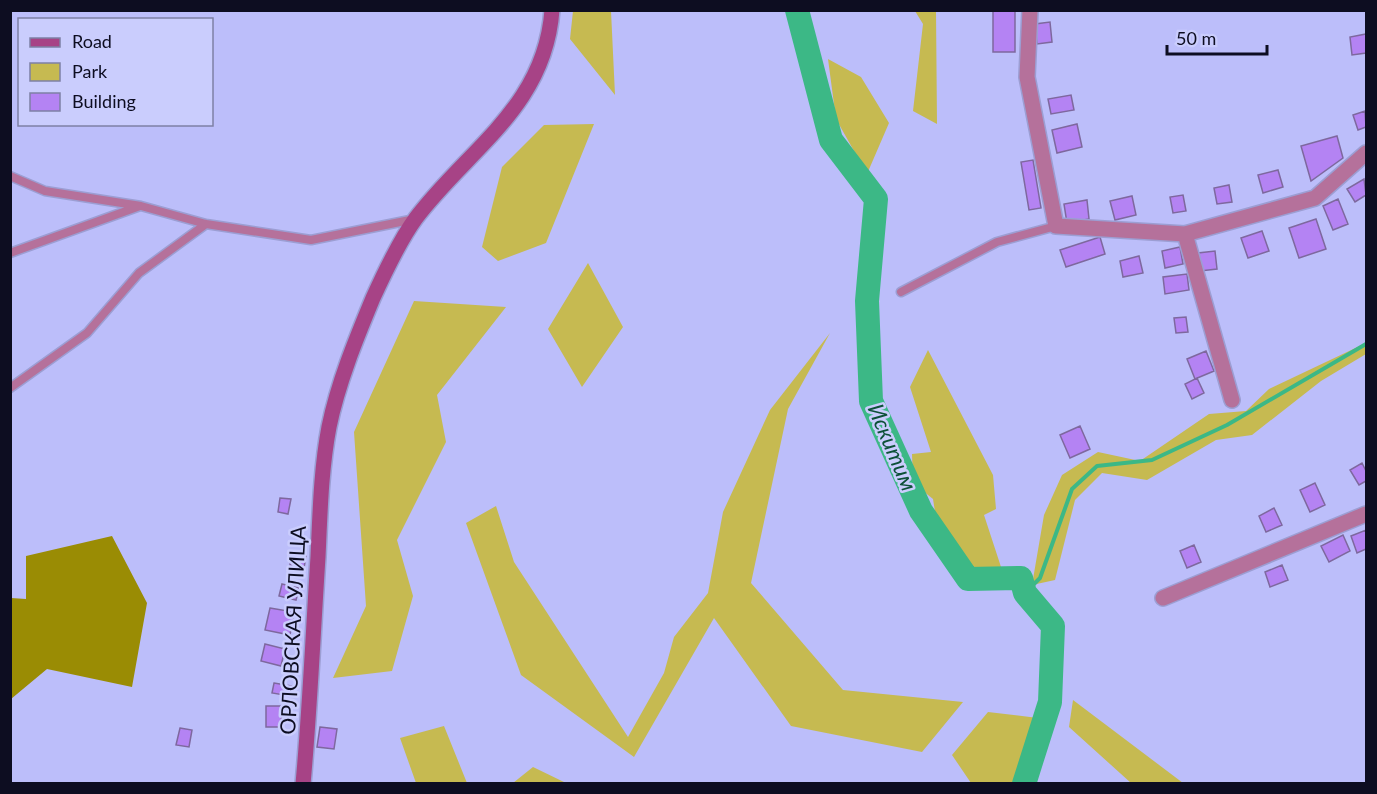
<svg xmlns="http://www.w3.org/2000/svg" width="1377" height="794" font-family="Lato,sans-serif">
<rect width="100%" height="100%" fill="#bcbefa"/>
<path fill="#c6ba51" d="M573,11H611L615,95L570,39Z
M915,11H936L937,124L913,111L923,24Z
M828,59L861,77L889,123L867,174L836,119Z
M594,124L546,243L498,261L482,247L502,167L544,125Z
M588,263L623,327L582,387L548,329Z
M414,301L506,307L437,395L446,442L397,540L413,596L392,671L333,678L366,606L354,432Z
M830,333L788,409L751,583L843,690L963,702L922,752L791,726L714,618L634,757L521,675L466,523L496,506L514,562L628,737L664,673L674,637L708,593L723,512L770,410Z
M1366,343V354L1321,381L1252,435L1216,440L1147,480L1102,473L1075,500L1055,580L1032,585L1044,515L1062,475L1098,452L1140,461L1209,414L1246,411L1269,389Z
M928,350L993,475L996,509L984,515L1002,570L971,569L937,524L933,499L913,483L912,454L931,452L910,387Z
M1073,700L1183,783H1131L1069,727Z
M988,712L1038,718L1016,783H971L952,755Z
M444,726L467,783H416L400,738Z
M533,767L566,783H513Z"/>
<path fill="#9a8c04" d="M112,536L147,603L132,687L47,669L11,699V598L26,599V556Z"/>
<g fill="none" stroke-linecap="round" stroke-linejoin="round">
<path stroke="#3cb886" stroke-width="4" d="M1025,593L1040,578L1072,489L1097,466L1152,460L1227,425L1366,344"/>
<path stroke="#3cb886" stroke-width="24" d="M797,10L831,140L876,199L867,301L871,401L921,511L968,579L1021,578L1025,593L1053,626L1050,702L1024,784"/>
</g>
<path fill="#b483f3" stroke="#7e689e" stroke-width="1.5" d="M993,10H1015V52H993Z
M1050,22L1052,42L1037,44L1035,24Z
M1366,34V53L1352,55L1350,37Z
M1071,95L1074,110L1051,114L1048,99Z
M1365,111L1366,127L1358,130L1353,115Z
M1077,124L1082,147L1057,153L1052,130Z
M1337,136L1343,158L1311,181L1301,146Z
M1033,160L1041,208L1029,210L1021,162Z
M1278,170L1283,187L1263,193L1258,175Z
M1364,179L1366,195L1355,202L1347,189Z
M1229,185L1232,202L1217,204L1214,188Z
M1183,195L1186,211L1173,213L1170,197Z
M1132,196L1136,215L1115,220L1110,201Z
M1338,199L1348,224L1333,230L1323,206Z
M1087,200L1089,219L1067,223L1064,204Z
M1316,219L1326,249L1299,258L1289,228Z
M1262,231L1269,251L1248,258L1241,238Z
M1100,237L1105,254L1066,267L1060,250Z
M1180,247L1183,264L1165,268L1162,251Z
M1215,251L1217,269L1200,271L1198,253Z
M1139,256L1143,273L1123,277L1120,261Z
M1187,274L1189,290L1165,294L1163,277Z
M1186,317L1188,332L1176,333L1174,318Z
M1206,351L1214,371L1195,379L1187,359Z
M1197,378L1204,393L1192,399L1185,384Z
M1080,426L1090,449L1070,458L1060,435Z
M1362,463L1366,471V481L1359,485L1350,470Z
M1315,483L1325,505L1310,512L1300,490Z
M280,498L291,499L288,514L278,512Z
M1274,508L1282,525L1266,532L1259,516Z
M1366,530V549L1357,553L1351,536Z
M1343,535L1350,551L1329,562L1321,546Z
M1194,545L1201,562L1187,568L1180,551Z
M292,553L306,556L304,568L290,565Z
M1282,565L1288,580L1270,587L1265,572Z
M282,584L299,588L296,600L279,596Z
M270,608L294,612L290,635L265,630Z
M265,644L285,649L281,666L261,661Z
M274,683L292,686L290,696L272,693Z
M266,706H282L281,727H266Z
M320,727L337,729L334,749L317,747Z
M180,728L192,730L189,747L176,745Z"/>
<g fill="none" stroke-linecap="round" stroke-linejoin="round">
<defs>
<path id="lane" d="M10,176L45,191L141,206L206,224L311,240L415,219
M10,253L140,206
M901,292L997,242L1056,226
M10,388L87,333L139,273L206,224"/>
<path id="street" d="M1030,10L1027,77L1056,226L1185,234L1315,198L1366,153
M1185,234L1232,400
M1163,598L1366,514"/>
<path id="secondary" d="M303,784C310,708 313,633 318,557C320,514 321,469 329,427C338,383 356,339 373,298C383,276 402,237 416,218C468,149 545,107 552,10"/>
</defs>
<use href="#lane" stroke="#9c9ed3" stroke-width="11"/>
<use href="#street" stroke="#9c9ed3" stroke-width="18"/>
<use href="#secondary" stroke="#9c9ed3" stroke-width="18"/>
<use href="#lane" stroke="#b5719b" stroke-width="8"/>
<use href="#street" stroke="#b5719b" stroke-width="15"/>
<use href="#secondary" stroke="#a74386" stroke-width="15"/>
</g>
<g text-anchor="middle" dominant-baseline="central" stroke-width="5" stroke-linejoin="round" paint-order="stroke">
<g font-size="21" fill="#0d0d21" stroke="#cacdfd">
<text transform="translate(292 630) rotate(-87)">ОРЛОВСКАЯ УЛИЦА</text>
</g>
<g font-size="22" font-style="italic" fill="#0d5138" stroke="#cacdfd">
<text transform="translate(893 447) rotate(67)">Искитим</text>
</g>
</g>
<rect width="1377" height="794" fill="none" stroke="#0d0d21" stroke-width="24"/>
<rect x="18" y="18" width="195" height="108" fill="#cacdfd" stroke="#7e80a5" stroke-width="1.5"/>
<rect x="30" y="38" width="30" height="9" fill="#a74386" stroke="#7e80a5" stroke-width="1.5"/>
<text x="72" y="48" font-size="18" fill="#0d0d21">Road</text>
<rect x="30" y="63" width="30" height="18" fill="#c6ba51" stroke="#7e80a5" stroke-width="1.5"/>
<text x="72" y="78" font-size="18" fill="#0d0d21">Park</text>
<rect x="30" y="93" width="30" height="18" fill="#b483f3" stroke="#7e80a5" stroke-width="1.5"/>
<text x="72" y="108" font-size="18" fill="#0d0d21">Building</text>
<path d="M1167 45v9h100v-9" fill="none" stroke="#0d0d21" stroke-width="3"/>
<text x="1176" y="45" font-size="18" fill="#0d0d21" stroke="#cacdfd" stroke-width="4.5" paint-order="stroke">50 m</text>
</svg>
